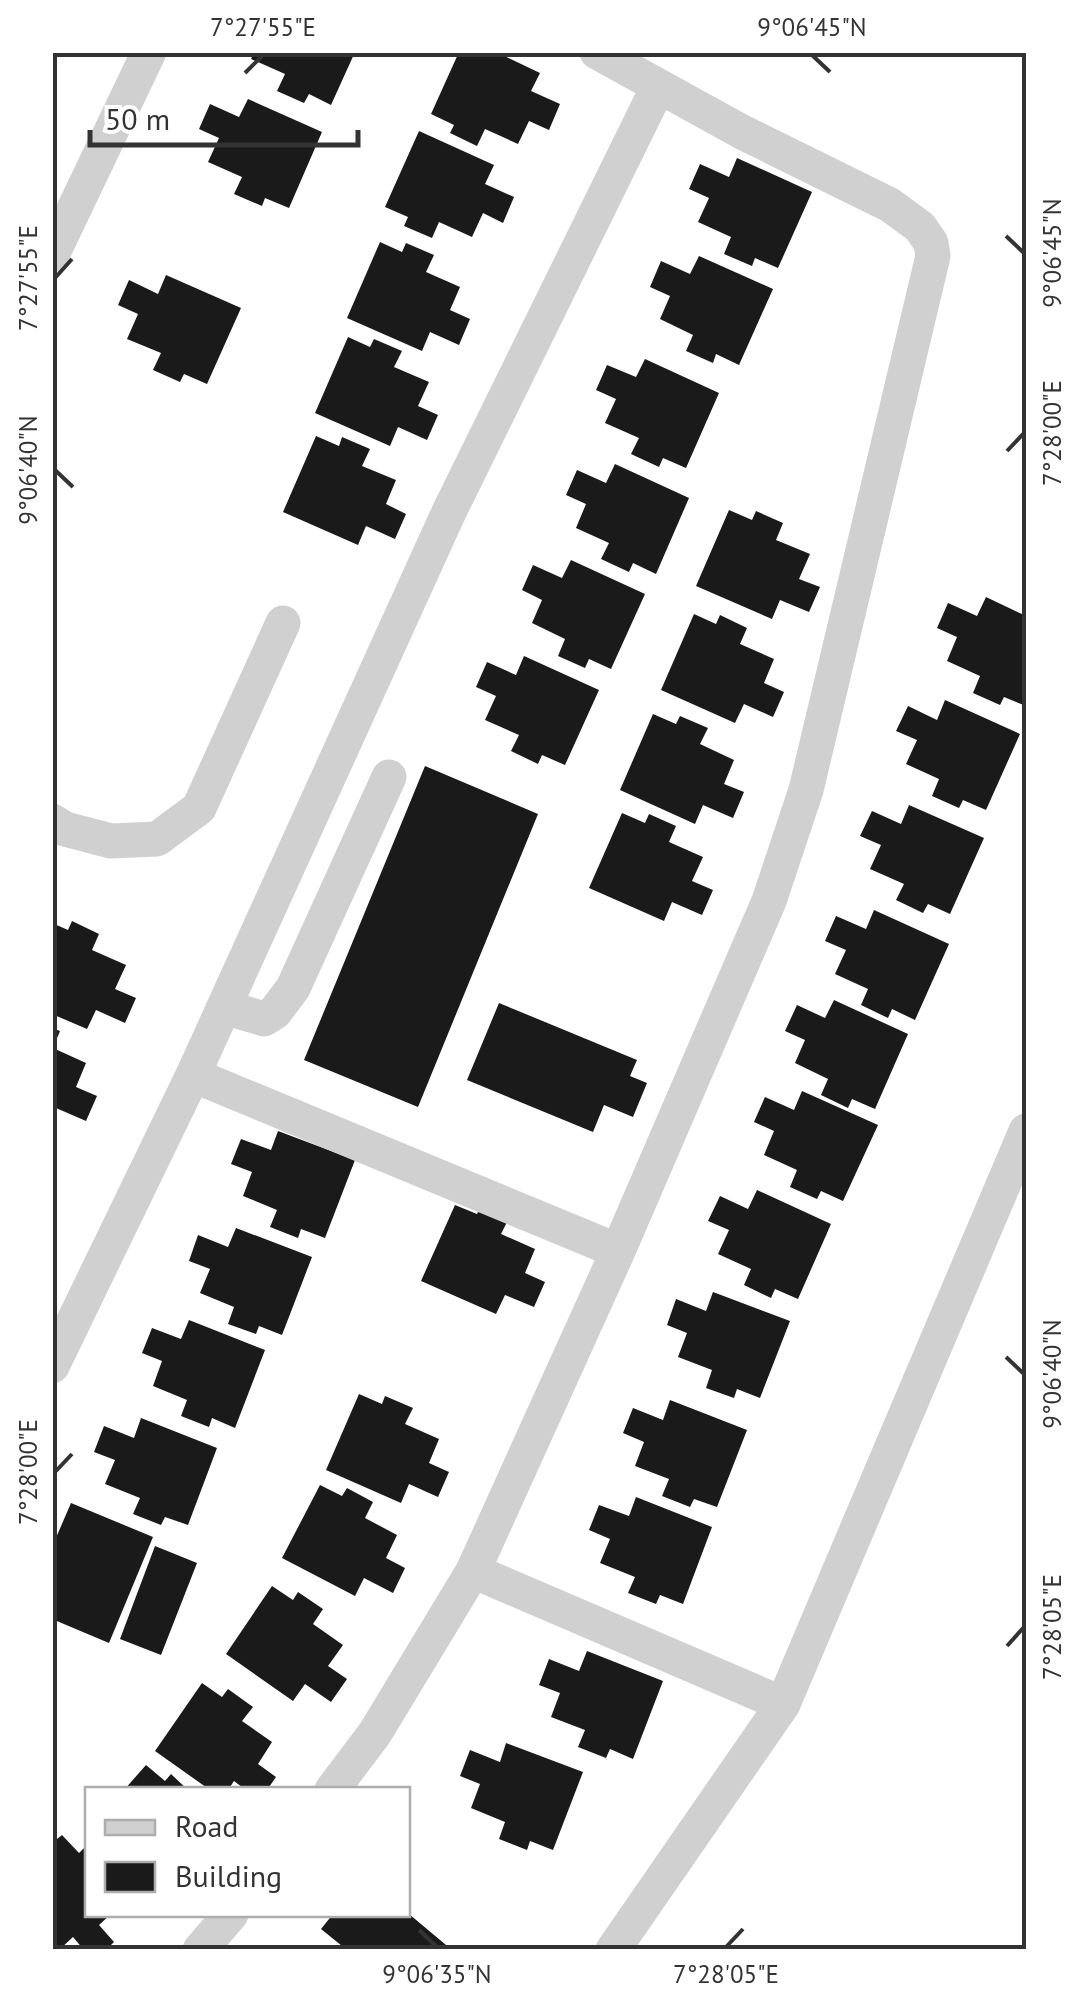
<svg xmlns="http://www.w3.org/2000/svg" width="1079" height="2002" font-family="'PT Sans',sans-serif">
<rect width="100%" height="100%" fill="#fff"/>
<path fill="#1a1a1a" d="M254,52H355L331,105L309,94L304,103L277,91L285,74L251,59Z
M459,52H496L540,73L531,91L560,104L549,130L529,121L518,144L485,129L477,146L450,133L454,125L431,114Z
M248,99L322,132L289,208L265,198L262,206L234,194L242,177L208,162L219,138L199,129L210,104L239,117Z
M419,131L494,165L485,184L514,197L503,223L483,213L472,237L439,222L432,238L404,226L408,217L385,207Z
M737,158L812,192L778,268L755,258L752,266L724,254L731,237L698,222L709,198L689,189L700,164L729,177Z
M380,242L402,252L406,243L434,255L426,272L460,287L450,310L470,319L459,345L430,332L422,351L347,318Z
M699,256L773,289L739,365L716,354L713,363L686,351L693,335L660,319L670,296L650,287L661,261L690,274Z
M166,275L241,308L207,384L184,374L180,382L153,370L161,353L127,339L138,314L118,305L129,280L158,294Z
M348,337L370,347L374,339L402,351L394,367L429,382L418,406L438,415L427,440L398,427L390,446L315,413Z
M645,359L719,393L686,468L663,458L659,467L631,454L639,438L605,423L616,399L596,390L607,365L636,377Z
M316,436L339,446L342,437L370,449L362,466L396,480L386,504L406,514L395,539L366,526L358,545L283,512Z
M615,464L689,498L656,574L633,563L629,572L601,559L609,543L576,528L586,504L566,495L577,470L606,483Z
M729,510L752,520L756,511L783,523L776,540L810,554L799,579L820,587L809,612L780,600L772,619L696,586Z
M571,560L645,594L611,669L589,659L585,668L558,656L565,639L532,623L542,600L522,590L533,565L562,578Z
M986,597L1026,616V706L1004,697L1000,705L973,693L980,676L947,661L957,637L937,628L948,603L977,616Z
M694,614L716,624L720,615L747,628L740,644L774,659L764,683L784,692L773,717L744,704L735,723L661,690Z
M524,656L599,690L565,765L542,755L538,764L511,751L519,735L485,720L496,696L476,687L487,662L516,675Z
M945,700L1020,734L986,810L963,800L959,808L932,796L939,779L906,764L917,740L896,731L908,706L937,720Z
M653,714L676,724L680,716L708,728L700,744L734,760L724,784L744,792L733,818L703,805L695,824L620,790Z
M425,766L538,814L418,1107L304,1060Z
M909,805L984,838L950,914L928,904L923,913L896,900L904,884L870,869L881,845L860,836L872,811L901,824Z
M622,813L645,823L649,814L676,826L669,842L703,857L692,881L713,890L702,915L672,902L664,921L589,888Z
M874,910L949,944L915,1020L892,1009L888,1018L861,1005L868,989L835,974L846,950L825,941L836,916L866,929Z
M72,921L99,934L92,950L126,965L115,989L136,998L125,1023L96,1010L87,1029L52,1014V923L68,930Z
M834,1000L908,1034L875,1109L852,1099L848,1108L821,1095L828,1079L795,1063L805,1040L785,1031L797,1005L825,1018Z
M499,1003L637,1060L630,1076L647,1083L633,1117L604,1105L593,1132L467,1080Z
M52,1028L60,1031L53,1048L86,1063L76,1087L97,1096L86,1121L56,1108L52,1117Z
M802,1091L878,1125L843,1201L821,1191L817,1199L790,1187L797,1170L764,1155L774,1131L754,1122L765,1097L794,1110Z
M278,1131L355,1160L325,1238L301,1229L298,1238L270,1227L277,1210L243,1196L252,1172L231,1164L241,1139L271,1150Z
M757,1190L831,1224L798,1299L775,1289L771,1298L744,1285L751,1269L718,1254L729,1230L708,1221L720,1196L748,1209Z
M455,1205L477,1214L481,1206L509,1218L501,1234L535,1249L525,1273L545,1282L534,1307L505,1295L496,1314L421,1281Z
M236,1228L312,1257L282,1335L259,1326L256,1334L228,1324L234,1307L200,1293L210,1269L189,1261L198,1235L228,1247Z
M713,1292L790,1321L760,1398L737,1389L734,1398L706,1388L712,1370L678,1357L687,1333L667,1325L676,1299L706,1311Z
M189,1320L265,1350L235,1428L212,1418L209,1427L181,1416L187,1400L153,1386L162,1361L142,1353L152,1328L181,1339Z
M359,1394L382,1404L385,1396L413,1408L405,1424L439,1439L429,1463L449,1472L438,1497L409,1484L401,1503L326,1470Z
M670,1400L747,1430L717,1507L694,1499L690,1507L662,1496L669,1479L635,1466L644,1442L623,1433L633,1408L663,1420Z
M141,1418L217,1448L188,1525L165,1517L161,1525L133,1514L140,1498L105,1484L115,1460L94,1452L104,1426L134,1438Z
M320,1485L342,1496L347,1488L373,1502L365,1518L397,1535L386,1558L405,1568L393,1593L364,1578L355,1596L282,1558Z
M636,1497L712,1527L683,1604L660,1595L656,1604L628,1593L635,1577L600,1563L610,1539L589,1530L599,1505L629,1516Z
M71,1503L153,1537L109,1643L52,1619V1547Z
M155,1546L197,1563L161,1655L120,1639Z
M272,1586L293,1600L298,1592L323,1609L313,1624L343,1645L328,1666L347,1679L331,1702L305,1684L293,1701L226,1654Z
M587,1651L663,1681L633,1759L610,1749L606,1758L578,1747L585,1730L551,1717L560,1693L539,1685L549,1659L579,1671Z
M202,1683L222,1697L228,1689L253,1707L242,1721L272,1742L258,1764L276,1777L267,1790H246L234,1781L228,1790H210L155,1751Z
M506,1743L583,1772L553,1850L530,1841L527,1850L499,1839L505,1822L471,1808L480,1784L460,1776L470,1750L500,1762Z
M146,1765L165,1781L171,1774L188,1790H124Z
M62,1835L79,1853L86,1846L88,1848V1914H111L99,1925L114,1942L106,1950H84L73,1937L59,1950L52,1946V1843Z
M333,1914H409L452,1950H347L321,1929Z"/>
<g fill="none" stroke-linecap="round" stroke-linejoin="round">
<path stroke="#d0d0d0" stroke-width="35" d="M52,255L149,52
M52,821L65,829L111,841L157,839L199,808L283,623
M224,1007L264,1019L275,1012L293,988L389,777
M193,1075L618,1251
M52,1366L193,1075L448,514L658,87
M473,1571L783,1704
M332,1790L375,1733L473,1571L618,1251L769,901L806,790L933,256L931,243L920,227L890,205L742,132L597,52
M200,1950L231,1914
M613,1950L783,1704L1026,1131"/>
</g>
<path fill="none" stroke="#333" stroke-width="4" d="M812,55L830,72M245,73L263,55M1006,236L1024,253M55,278L72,259M1007,451L1024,433M55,470L73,487M1006,1357L1024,1374M55,1472L72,1454M1007,1646L1024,1627M419,1930L437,1947M726,1947L743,1929"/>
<rect width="1079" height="2002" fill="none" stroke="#ffffff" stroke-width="110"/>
<rect x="85" y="1787" width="325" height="130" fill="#ffffff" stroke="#adadad" stroke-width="2.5"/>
<rect x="105" y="1820" width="50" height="15" fill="#d0d0d0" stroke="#adadad" stroke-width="2.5"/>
<text x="175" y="1837" font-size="30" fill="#333333">Road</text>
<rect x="105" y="1862" width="50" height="30" fill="#1a1a1a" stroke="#adadad" stroke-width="2.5"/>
<text x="175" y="1887" font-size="30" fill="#333333">Building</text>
<path d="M90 130v15h268v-15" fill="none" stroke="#333333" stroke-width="5"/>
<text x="105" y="130" font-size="30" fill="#333333" stroke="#ffffff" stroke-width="8" paint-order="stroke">50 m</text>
<rect x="55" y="55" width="969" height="1892" fill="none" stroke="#333" stroke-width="4"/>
<g font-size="25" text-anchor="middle" fill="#333">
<text x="263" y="36">7°27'55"E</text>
<text x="812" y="36">9°06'45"N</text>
<text transform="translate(1052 253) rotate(-90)" y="9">9°06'45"N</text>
<text transform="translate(28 278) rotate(-90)" y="9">7°27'55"E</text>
<text transform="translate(1052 433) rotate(-90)" y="9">7°28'00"E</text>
<text transform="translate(28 470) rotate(-90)" y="9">9°06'40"N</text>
<text transform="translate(1052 1374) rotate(-90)" y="9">9°06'40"N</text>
<text transform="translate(28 1472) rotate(-90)" y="9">7°28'00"E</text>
<text transform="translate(1052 1627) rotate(-90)" y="9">7°28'05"E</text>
<text x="437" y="1983">9°06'35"N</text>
<text x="726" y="1983">7°28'05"E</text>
</g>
</svg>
